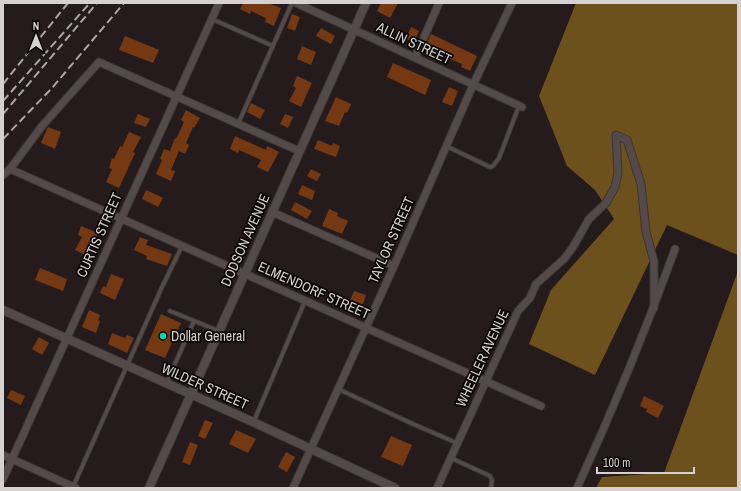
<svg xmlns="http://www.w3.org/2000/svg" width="741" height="491" font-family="'Archivo Narrow',sans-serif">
<rect width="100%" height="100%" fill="#251b1c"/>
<path fill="#6c511d" d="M576,3H738V255L667,225L595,375L529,344L551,290L614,219L595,190L567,166L539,96Z
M738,271V488H596L602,477L664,473Z"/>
<path fill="#743913" d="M243,3H268L281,8L274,26L265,22L266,18L251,11L250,14L240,9Z
M381,3H398L390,18L377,11Z
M292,14L300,17L295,31L287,28Z
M411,27L419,31L414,42L406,39Z
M321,28L335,36L331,44L316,36Z
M431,34L477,56L470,71L461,67L462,64L425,48Z
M125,36L159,50L153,63L119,50Z
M302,46L316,52L311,65L297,59Z
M393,63L431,80L425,95L387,77Z
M297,76L312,83L301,107L289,101L296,88L293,86Z
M449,87L458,91L452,106L442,102Z
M336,97L351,104L347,113L345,112L339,126L325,121Z
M251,103L265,110L260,119L247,112Z
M186,110L200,118L194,128L193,127L186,143L189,145L185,154L179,151L171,170L175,171L171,181L156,174L162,160L160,159L164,149L170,151L175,138L176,139L184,122L181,120Z
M138,114L150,119L146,127L134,123Z
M285,114L293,117L288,128L280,124Z
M48,127L61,132L55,149L41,143Z
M129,132L141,137L133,152L135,153L119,188L106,182L112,169L109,168L112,158L114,159L120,146L122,147Z
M235,136L266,150L267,146L279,152L268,172L257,167L261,160L239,150L238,153L230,149Z
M318,140L332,146L333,143L340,146L336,157L314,149Z
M311,169L321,174L317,181L307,176Z
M302,185L315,191L312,200L298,194Z
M146,190L163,198L158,207L142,199Z
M295,202L312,211L307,219L291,210Z
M329,209L338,213L337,216L348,221L342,234L322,226Z
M81,226L98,233L94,242L85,255L75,250L82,237L78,235Z
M140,237L148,240L146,245L172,254L167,266L146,259L147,256L134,250Z
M40,268L67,279L63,291L35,280Z
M111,274L124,279L115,300L100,293L103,286L106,287Z
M354,291L366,295L361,310L348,305Z
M89,310L100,315L98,320L100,321L96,333L82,327Z
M161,314L181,323L165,358L145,350Z
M112,333L125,338L127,335L134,338L127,353L108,344Z
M39,337L49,343L42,355L32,349Z
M11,390L25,396L21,405L7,398Z
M644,396L664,406L658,418L646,412L647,409L640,406Z
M205,420L213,423L205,439L198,436Z
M236,430L256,439L248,453L229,444Z
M391,436L412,445L403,466L381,457Z
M190,442L198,445L190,465L182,462Z
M286,452L295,457L287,472L278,467Z"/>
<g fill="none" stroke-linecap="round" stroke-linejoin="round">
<defs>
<path id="service" d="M212,19L273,46
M238,124L292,3
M446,146L490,167L493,166L499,158L519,106
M170,311L219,331
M166,384L194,321
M338,389L413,424L457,443
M254,421L305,301
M451,458L490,476L492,480L491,488
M73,487L162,287L182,246"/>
<path id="minor" d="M296,3L522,107
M415,58L439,3
M10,169L541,406
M3,175L10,169L42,126L99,62L299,151
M272,212L394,266
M3,455L76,488
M3,479L219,3
M293,488L394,266L473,85L512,3
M437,488L518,311L530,298L536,284L564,259L573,247L589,219L606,203L615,187L618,173L616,135L627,140L641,184L646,232L654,261V308
M577,488C613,410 646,330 675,249"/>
<path id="tertiary" d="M3,310L253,422L395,488
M149,488L366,3"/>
</defs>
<use href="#service" stroke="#3d3636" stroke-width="5.5"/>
<use href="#minor" stroke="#3d3636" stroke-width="9"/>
<use href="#tertiary" stroke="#3d3636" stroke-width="10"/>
<use href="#service" stroke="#554a4a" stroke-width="3.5"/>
<use href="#minor" stroke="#554a4a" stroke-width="7"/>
<use href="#tertiary" stroke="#554a4a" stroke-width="8"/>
<path stroke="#aca4a5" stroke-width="2" stroke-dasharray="8 4" stroke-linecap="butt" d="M3,84L68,3
M3,101L89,4
M3,114L97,3
M3,139L52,88L124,3"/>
</g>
<circle fill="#0fd5b4" stroke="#0b0707" stroke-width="1.5" cx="163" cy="336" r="4"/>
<g text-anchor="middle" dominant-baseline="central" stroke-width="3.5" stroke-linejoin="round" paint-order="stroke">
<g font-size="14" fill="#d7d0d0" stroke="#0b0707">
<text transform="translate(414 43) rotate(25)">ALLIN STREET</text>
<text transform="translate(99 235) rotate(-66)">CURTIS STREET</text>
<text transform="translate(245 240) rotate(-66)">DODSON AVENUE</text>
<text transform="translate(391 240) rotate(-66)">TAYLOR STREET</text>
<text transform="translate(314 290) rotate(24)">ELMENDORF STREET</text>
<text transform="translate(482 358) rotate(-65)">WHEELER AVENUE</text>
<text transform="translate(205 386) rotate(24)">WILDER STREET</text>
</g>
<g font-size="14" fill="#d7d0d0" stroke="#0b0707" text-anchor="start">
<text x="171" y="336">Dollar General</text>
</g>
</g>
<rect width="741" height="491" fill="none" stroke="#d7d0d0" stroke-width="8"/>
<g transform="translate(36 36)" stroke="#0b0707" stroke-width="3" paint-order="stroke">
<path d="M0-3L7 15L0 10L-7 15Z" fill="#d7d0d0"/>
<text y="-6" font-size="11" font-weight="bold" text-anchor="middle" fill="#d7d0d0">N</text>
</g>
<path d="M597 467v6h97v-6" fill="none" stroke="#d7d0d0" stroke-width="2"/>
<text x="603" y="467" font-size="12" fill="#d7d0d0" stroke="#0b0707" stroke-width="3" paint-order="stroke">100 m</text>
</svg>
